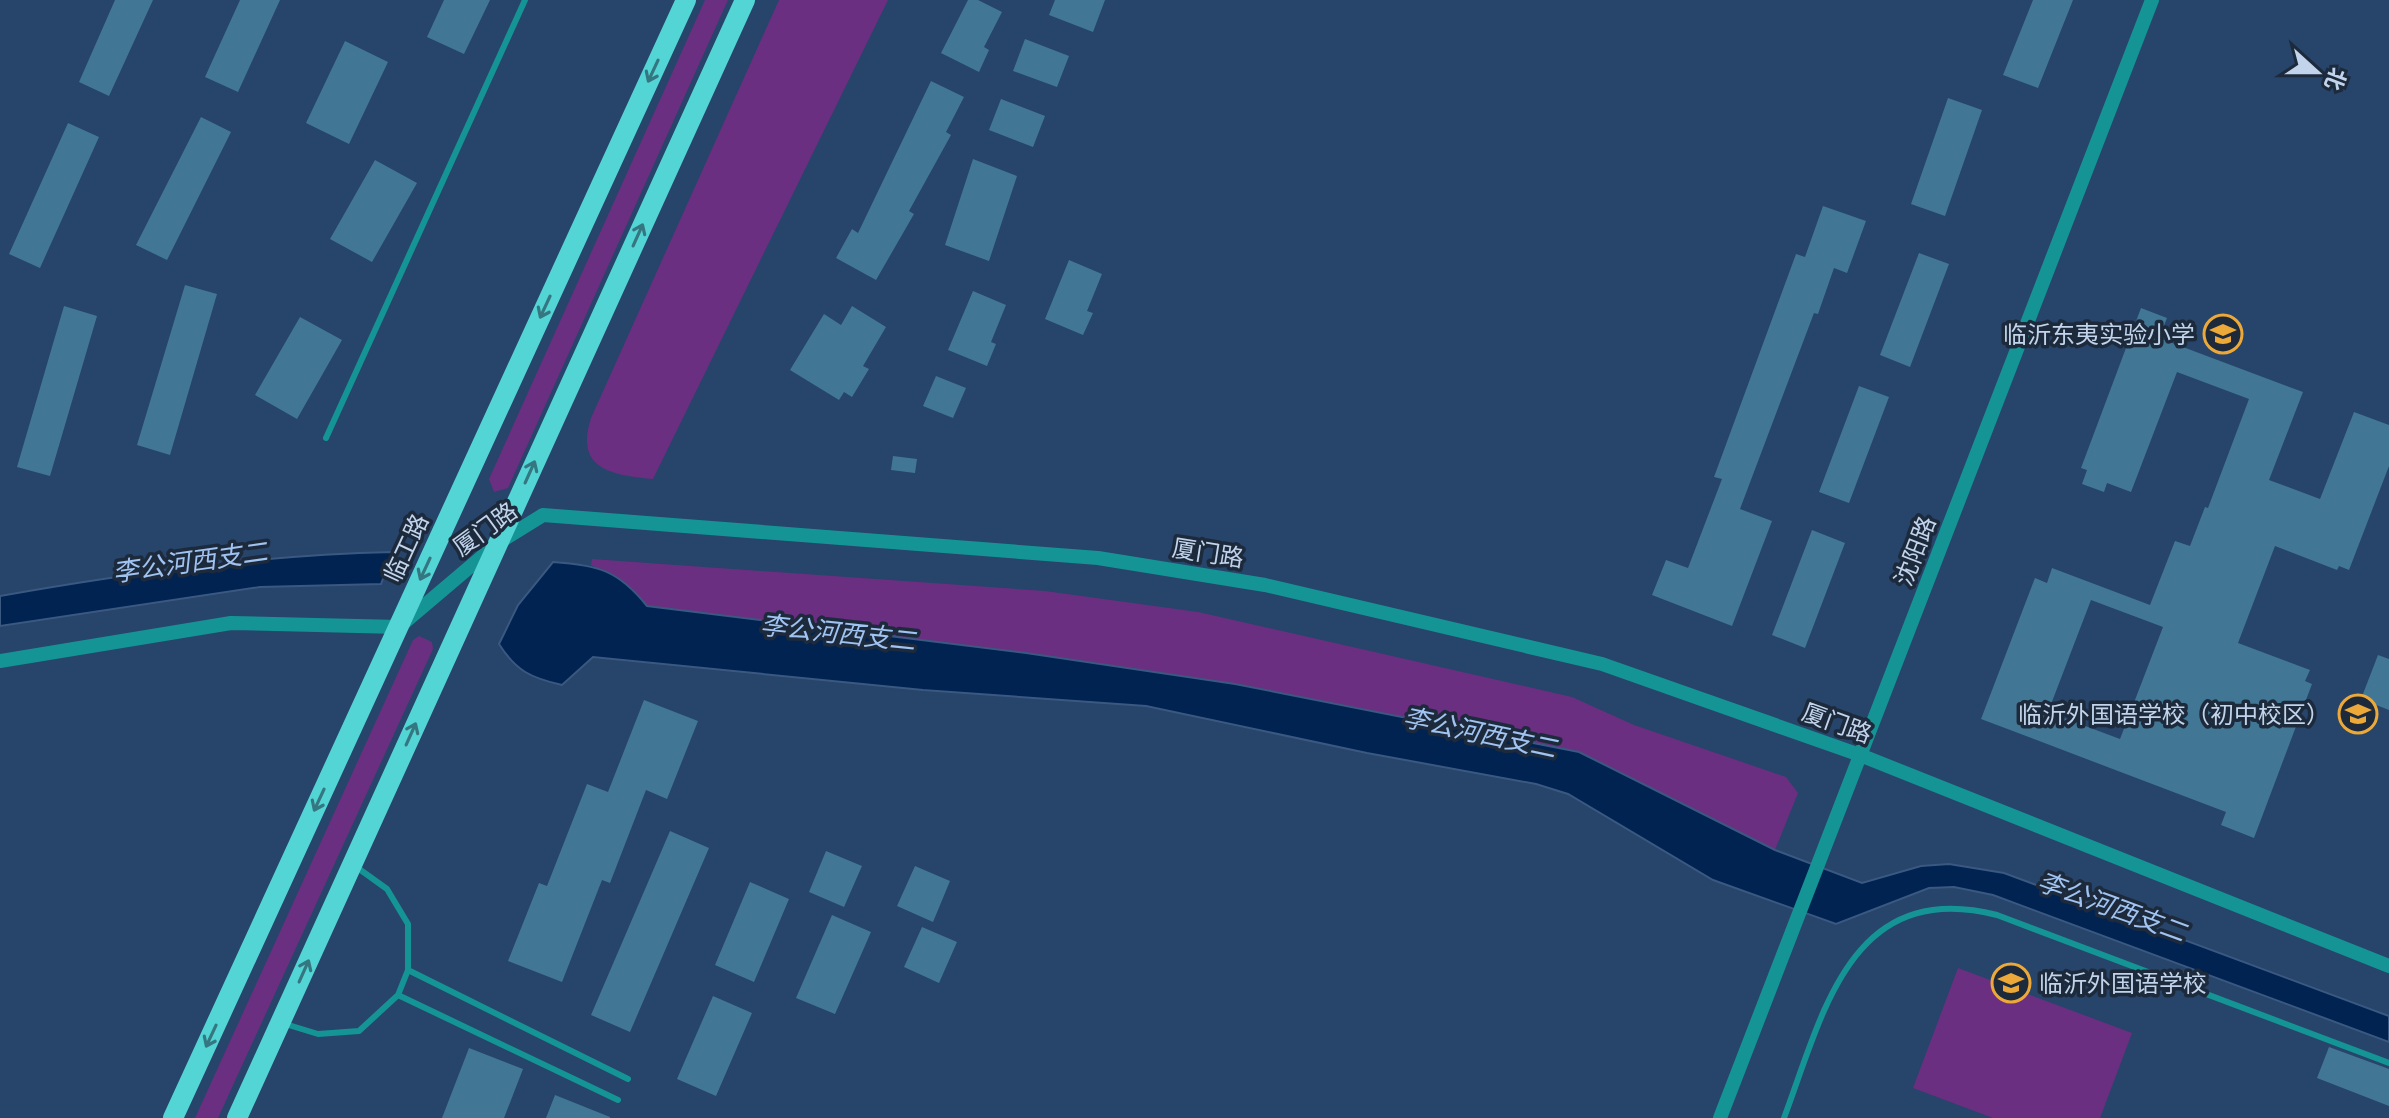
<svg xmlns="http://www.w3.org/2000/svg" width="2389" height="1118" font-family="Jost,'Noto Sans SC',sans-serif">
<rect width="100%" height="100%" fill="#27446a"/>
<path fill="#6a2f81" d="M705,0H728L508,488L494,492L489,479Z
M779,0H888L653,479C613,475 574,470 591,418Z
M592,559L1045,591L1198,612L1572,697L1634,725L1786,777L1798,793L1775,850L1579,752L1235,684L1026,653L647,606L613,574L591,565Z
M419,636L432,642L433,649L218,1118H195L413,640Z
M1958,968L2132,1033L2100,1118H1993L1913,1088Z"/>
<path fill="#002352" stroke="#3a5880" stroke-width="2" d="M393,552L381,584L260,587L0,626V596C130,573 260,555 393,552Z
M553,562C598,565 618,570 647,606L1026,653L1235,684L1579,752L1775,850L1862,883L1921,866L1949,864L2004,873L2389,1016V1042L1993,895L1954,887L1929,888L1836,924L1713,880L1568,794L1536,784L1367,753L1146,706L923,690L593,657L562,685C531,678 516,671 499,644L518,605Z"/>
<path fill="#417795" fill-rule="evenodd" d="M115,0H153L109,96L79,82Z
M240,0H280L238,92L205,77Z
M444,0H490L464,54L427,37Z
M968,0H978L1002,12L984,47L989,50L979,72L941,53Z
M1055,0H1105L1093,32L1049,15Z
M2033,0H2073L2038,88L2003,75Z
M1025,39L1069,56L1057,87L1013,71Z
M345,41L388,62L349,144L306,123Z
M931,81L964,97L946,132L951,135L909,211L914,214L876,280L836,258L852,229L858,233Z
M1948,98L1982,110L1945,216L1911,204Z
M1001,99L1045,116L1033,147L989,130Z
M201,117L231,132L167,260L136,245Z
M68,123L99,137L40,268L9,254Z
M973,159L1017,176L989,261L945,245Z
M375,160L417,183L372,262L330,239Z
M1823,206L1866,221L1847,273L1834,268L1818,314L1814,313L1740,509L1772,521L1732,626L1652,595L1666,560L1688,568L1722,479L1714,477L1796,254L1805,257Z
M1919,253L1949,264L1910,367L1880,355Z
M1069,260L1102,274L1087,311L1093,313L1083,335L1045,319Z
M185,285L217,294L170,455L137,445Z
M973,291L1006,305L991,342L996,344L987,366L948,350Z
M64,306L97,316L50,476L17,467Z
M852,306L886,327L863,366L869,369L852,397L844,392L839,400L790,370L824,314L841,325Z
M2141,308L2167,318L2159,338L2303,392L2269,480L2320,499L2354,412L2389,425V466L2349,570L2339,566L2337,570L2275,546L2238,643L2310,670L2305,681L2312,684L2254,838L2221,825L2226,812L1981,719L2035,578L2047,583L2052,568L2150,605L2175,541L2190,546L2205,507L2208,508L2249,399L2177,372L2131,492L2107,483L2104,492L2082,484L2087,470L2081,468ZM2091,600L2163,627L2120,739L2048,712Z
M300,317L342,340L297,419L255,395Z
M936,376L966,388L953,418L923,406Z
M1859,386L1889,397L1849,503L1819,492Z
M893,456L917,459L915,473L891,470Z
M1812,530L1845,543L1805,648L1772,635Z
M2378,655L2389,659V710L2361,699Z
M644,700L698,721L667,799L646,790L610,883L602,880L562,982L508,961L539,883L547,886L587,784L608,792Z
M670,831L709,848L630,1032L591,1015Z
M826,851L862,866L844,907L809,892Z
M915,866L950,881L933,922L897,906Z
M750,882L789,899L754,982L715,965Z
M832,915L871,932L835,1014L796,998Z
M922,927L957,942L939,983L904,967Z
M713,996L752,1013L716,1096L677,1079Z
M2329,1047L2389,1069V1106L2317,1078Z
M469,1048L523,1069L504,1118H442Z
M555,1095L610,1117V1118H546Z"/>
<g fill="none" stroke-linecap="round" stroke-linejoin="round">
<path stroke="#159495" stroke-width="6" d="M326,438L525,0
M408,970L628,1079
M398,995L618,1100
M282,1023L318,1034L359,1031L398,995L408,970V924L387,889L355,866
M1784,1118C1823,1014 1850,878 1997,915L2389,1063"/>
<path stroke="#159495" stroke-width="14" d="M0,661L231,623L399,627L498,543L543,515L1098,558L1265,585L1602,664L1860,755L2389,966
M1720,1118L2152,0"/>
<path stroke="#53d5d5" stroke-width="20" d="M173,1118L686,0
M237,1118L745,0"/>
</g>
<defs><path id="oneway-shaft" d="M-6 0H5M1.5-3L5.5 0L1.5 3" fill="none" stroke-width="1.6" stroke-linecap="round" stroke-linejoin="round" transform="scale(2)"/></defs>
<g stroke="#357781">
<use href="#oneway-shaft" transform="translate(653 71) rotate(115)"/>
<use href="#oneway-shaft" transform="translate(638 235) rotate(-66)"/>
<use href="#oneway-shaft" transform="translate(545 307) rotate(115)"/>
<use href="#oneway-shaft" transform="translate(530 472) rotate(-66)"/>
<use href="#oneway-shaft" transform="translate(425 569) rotate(115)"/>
<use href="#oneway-shaft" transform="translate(411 734) rotate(-66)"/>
<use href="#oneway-shaft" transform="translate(319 800) rotate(115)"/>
<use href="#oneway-shaft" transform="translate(304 971) rotate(-66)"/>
<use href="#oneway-shaft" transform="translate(211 1036) rotate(115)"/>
</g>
<defs>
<symbol id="school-ring" viewBox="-11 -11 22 22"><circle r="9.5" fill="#1d2a3c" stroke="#eca93a" stroke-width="1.5"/><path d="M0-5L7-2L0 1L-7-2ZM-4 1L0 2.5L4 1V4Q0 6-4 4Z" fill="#eca93a"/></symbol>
</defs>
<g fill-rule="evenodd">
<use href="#school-ring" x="2201" y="312" width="44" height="44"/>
<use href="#school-ring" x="2336" y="692" width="44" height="44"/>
<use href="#school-ring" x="1989" y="961" width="44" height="44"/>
</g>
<g text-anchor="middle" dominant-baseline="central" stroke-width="7" stroke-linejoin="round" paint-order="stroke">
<g font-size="24" fill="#c2d4eb" stroke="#1d2a3c" text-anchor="end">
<text x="2195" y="334">临沂东夷实验小学</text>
<text x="2330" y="714">临沂外国语学校（初中校区）</text>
<text x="2039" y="983" text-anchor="start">临沂外国语学校</text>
</g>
<g font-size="24" fill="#c2d4eb" stroke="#1d2a3c">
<text transform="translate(485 529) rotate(-36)">厦门路</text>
<text transform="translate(406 548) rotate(-65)">临工路</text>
<text transform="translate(1915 551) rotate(-69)">沈阳路</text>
<text transform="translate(1208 553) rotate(9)">厦门路</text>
<text transform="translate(1837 723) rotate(20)">厦门路</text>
</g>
<g font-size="26" font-style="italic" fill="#a0c3f1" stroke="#1d2a3c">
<text transform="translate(190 562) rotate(-8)">李公河西支二</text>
<text transform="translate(838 633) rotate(6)">李公河西支二</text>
<text transform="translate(1480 733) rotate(12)">李公河西支二</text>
<text transform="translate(2112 907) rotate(20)">李公河西支二</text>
</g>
</g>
<g transform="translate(2317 72) rotate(111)" stroke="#1d2a3c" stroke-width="6" paint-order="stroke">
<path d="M0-6L14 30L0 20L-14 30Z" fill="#c2d4eb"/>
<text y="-12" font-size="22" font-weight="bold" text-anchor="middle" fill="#c2d4eb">北</text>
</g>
</svg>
